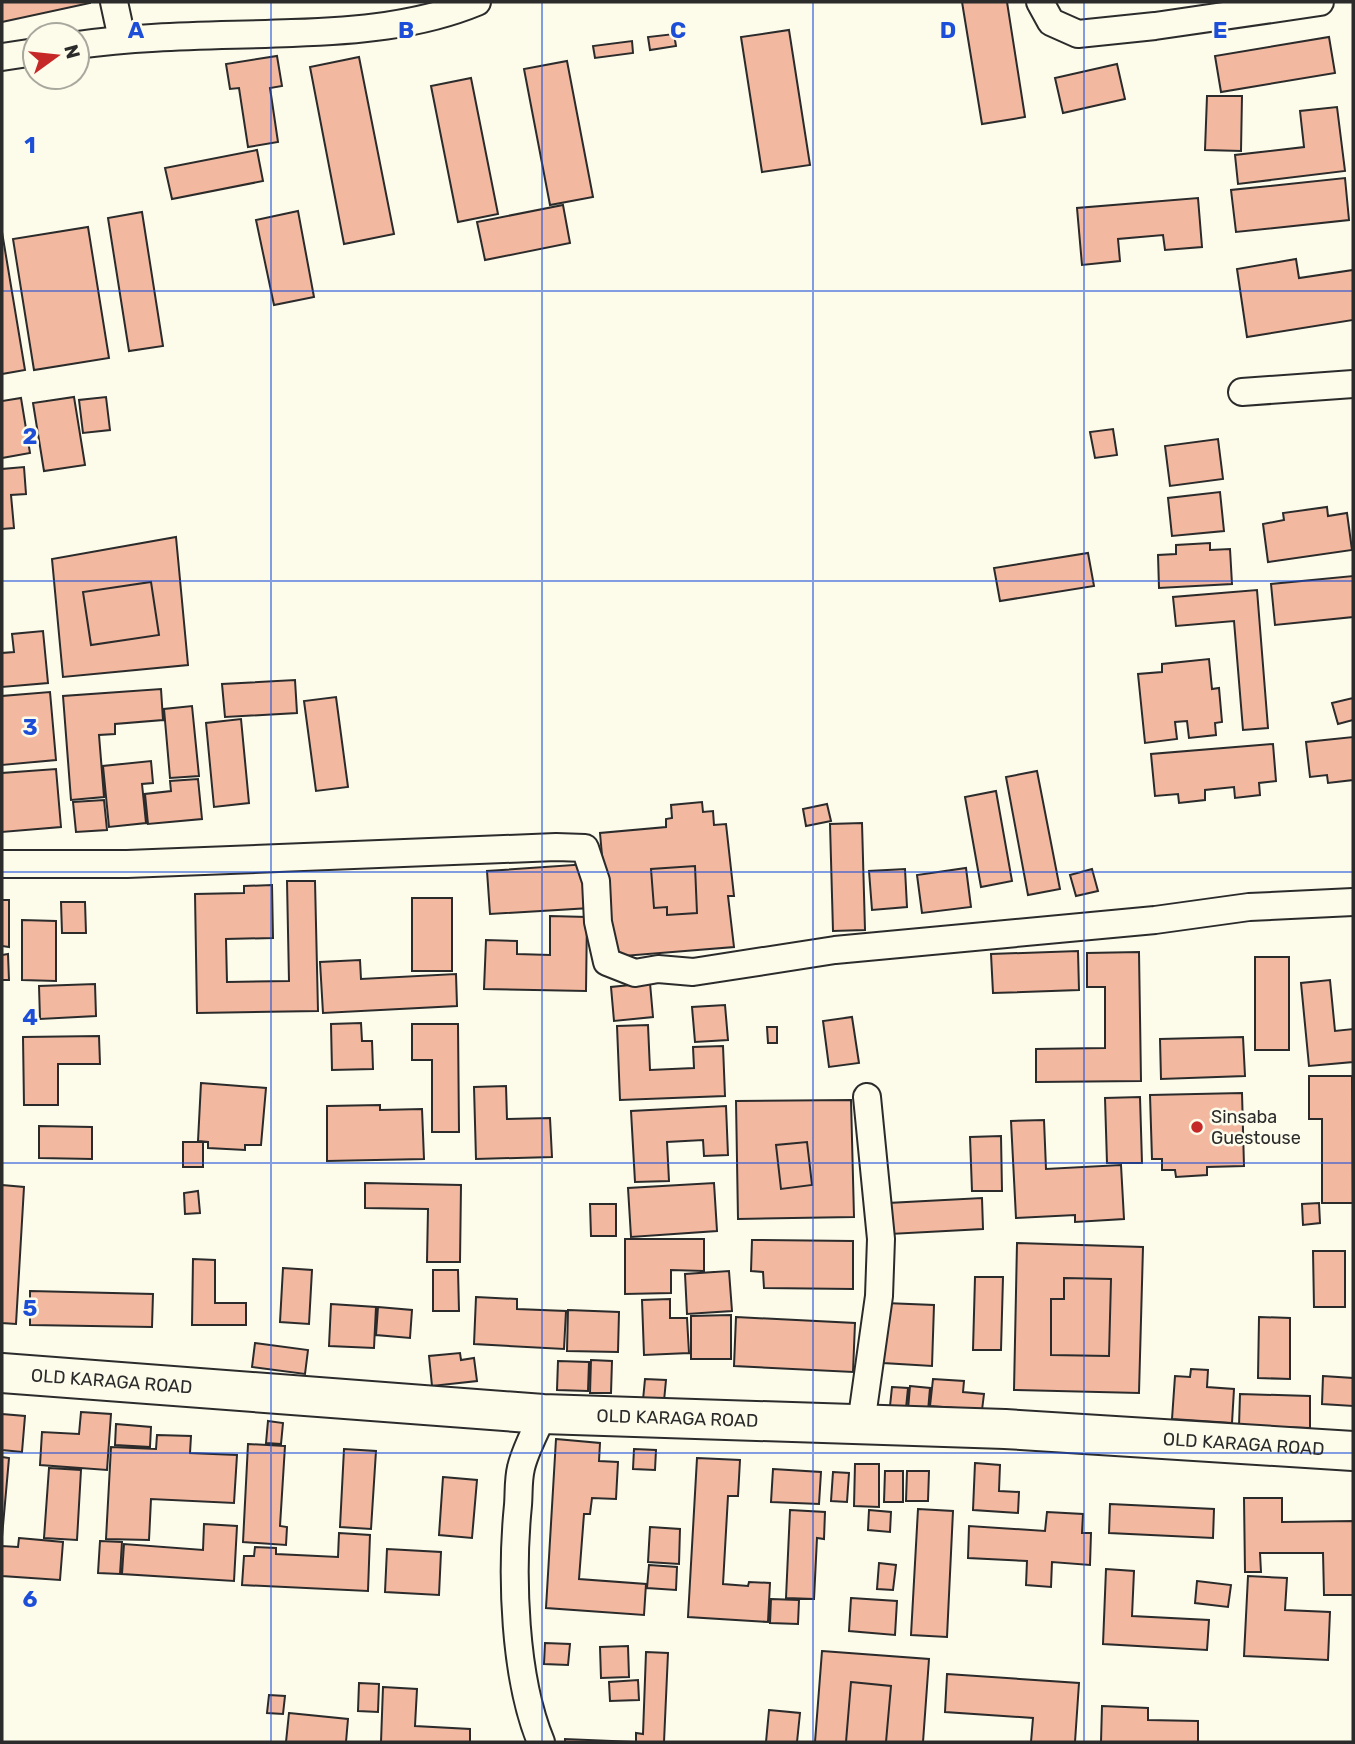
<svg xmlns="http://www.w3.org/2000/svg" width="1355" height="1744" font-family="Rubik,sans-serif">
<rect width="100%" height="100%" fill="#fdfbea"/>
<path fill="#f2b8a0" stroke="#2b2b2b" stroke-width="2" fill-rule="evenodd" d="M2,2H90V3L2,22Z
M962,2H1007L1025,117L982,124Z
M789,30L810,165L762,172L741,37Z
M674,34L676,46L650,50L648,37Z
M1329,37L1335,73L1221,92L1215,56Z
M632,41L633,53L595,58L593,46Z
M277,56L282,86L270,88L278,142L248,147L239,88L230,89L226,64Z
M359,57L394,234L344,244L310,67Z
M567,61L593,197L550,205L524,69Z
M1117,64L1125,99L1063,113L1055,78Z
M471,78L498,214L458,222L431,86Z
M1207,96H1242L1241,151L1205,150Z
M1337,107L1345,171L1238,184L1235,155L1304,147L1300,111Z
M257,150L263,181L172,199L165,168Z
M1345,178L1349,220L1236,232L1231,190Z
M1198,198L1202,247L1165,250L1163,235L1118,239L1120,261L1082,265L1077,208Z
M563,205L570,243L485,260L477,222Z
M298,211L314,297L274,305L256,220Z
M142,212L163,346L129,351L108,218Z
M88,227L109,358L34,370L13,239Z
M2,232L25,370L2,374Z
M1296,259L1299,278L1353,270V320L1247,337L1237,269Z
M74,397L85,465L44,471L33,403Z
M106,397L110,430L83,433L79,400Z
M21,398L30,453L2,458V401Z
M1113,429L1117,455L1095,458L1090,432Z
M1218,439L1223,479L1170,486L1165,446Z
M24,467L26,494L11,495L14,528L2,529V469Z
M1220,492L1224,531L1172,536L1168,498Z
M1327,507L1328,516L1347,513L1352,550L1268,562L1263,524L1284,520L1283,513Z
M176,537L188,665L63,677L52,559ZM151,582L159,635L91,645L83,592Z
M1210,543V550L1230,549L1232,584L1159,588L1158,555L1176,554V545Z
M1088,553L1094,586L1000,601L994,568Z
M1353,576V617L1275,625L1271,584Z
M151,582L159,635L91,645L83,592Z
M1257,590L1268,728L1243,730L1234,621L1176,626L1173,597Z
M43,631L48,683L2,687V653L14,652L12,634Z
M1209,659L1212,689L1219,688L1222,722L1215,723L1216,735L1189,738L1187,721L1175,722L1177,739L1145,743L1138,674L1162,672V664Z
M295,680L297,713L225,717L222,684Z
M161,689L163,720L115,724V734L99,735L104,797L71,800L63,696Z
M50,692L56,760L2,765V696Z
M336,697L348,787L316,791L304,701Z
M1353,698V720L1338,724L1332,703Z
M192,706L199,776L170,778L164,709Z
M241,719L249,803L214,807L206,723Z
M1353,737V780L1328,783L1327,775L1310,777L1306,742Z
M1273,744L1276,781L1259,783L1260,795L1235,798L1234,787L1205,790V800L1179,803L1178,794L1155,796L1151,754Z
M151,761L153,783L142,784L146,823L109,827L103,766Z
M56,769L61,827L2,832V773Z
M1037,771L1060,889L1028,895L1006,777Z
M198,779L202,819L148,824L145,794L171,791L170,781Z
M996,791L1012,881L981,887L965,797Z
M104,800L107,830L76,832L73,802Z
M702,802L703,812L713,811L714,825L726,824L734,896H728L734,947L611,957L600,833L666,827V819L672,818L671,805ZM695,866L697,913L667,915V907L654,908L651,869Z
M827,804L831,821L806,826L803,809Z
M862,823L865,930L833,931L830,824Z
M588,864L590,908L490,914L487,871Z
M695,866L697,913L667,915V907L654,908L651,869Z
M966,868L971,907L922,913L917,875Z
M905,869L907,907L872,910L869,871Z
M1092,869L1098,891L1076,896L1070,875Z
M287,881H315L318,1011L197,1013L195,894L244,893V886L272,885L273,938L226,939L227,982L289,981Z
M412,898H452V971H412Z
M2,900H9V947L2,946Z
M61,902H85L86,933H62Z
M550,916L587,917L586,991L484,989L486,940L517,941V954L550,955Z
M22,920L56,921V981L22,980Z
M1078,951L1079,990L993,993L991,954Z
M1139,952L1141,1081L1036,1082V1049L1105,1048V987H1087V953Z
M8,954L9,980H2V955Z
M1255,957H1289V1050H1255Z
M360,960L361,979L456,974L457,1006L323,1013L320,962Z
M1330,980L1335,1031L1353,1029V1062L1309,1066L1301,983Z
M650,983L653,1017L614,1021L611,987Z
M95,984L96,1016L40,1019L39,986Z
M725,1005L728,1040L695,1042L692,1007Z
M852,1017L859,1063L829,1067L823,1021Z
M361,1023L362,1041H372L373,1069L332,1070L331,1024Z
M412,1024H458L459,1132H432V1060H412Z
M648,1025L650,1070L694,1068L693,1047L723,1046L725,1096L620,1100L617,1026Z
M767,1027H777V1043H768Z
M99,1036L100,1064H58V1105H24L23,1037Z
M1243,1037L1245,1076L1161,1079L1160,1039Z
M1309,1076H1352L1353,1203H1322V1119H1309Z
M201,1083L266,1088L261,1145H245V1150L208,1148V1142L198,1141Z
M506,1086L507,1119L550,1118L552,1157L476,1159L474,1087Z
M1242,1093L1244,1166L1207,1167V1175L1176,1177L1175,1170H1162V1159H1152L1150,1095Z
M1140,1097L1142,1163H1107L1105,1098Z
M851,1100L854,1217L738,1219L736,1101ZM807,1142L812,1185L781,1189L776,1145Z
M380,1105V1110L422,1109L424,1159L327,1161V1106Z
M726,1106L728,1155L704,1156L703,1140L667,1142L669,1181L635,1182L631,1111Z
M1044,1120L1046,1169L1121,1165L1124,1219L1075,1222V1215L1016,1218L1011,1121Z
M39,1126L92,1127V1159L39,1158Z
M1001,1136L1002,1191H972L970,1137Z
M183,1142H203V1167H183Z
M807,1142L812,1185L781,1189L776,1145Z
M365,1183L461,1185L460,1262H427L428,1209L365,1208Z
M714,1183L717,1231L631,1237L628,1188Z
M2,1185L24,1187L16,1324L2,1323Z
M198,1191L200,1213L185,1214L184,1193Z
M982,1198L983,1229L890,1234L888,1203Z
M1319,1203L1320,1223L1303,1225L1302,1204Z
M590,1204H616V1236H591Z
M625,1239H704V1271L671,1270V1293L625,1294Z
M752,1240L853,1241V1289L764,1288L763,1272L751,1271Z
M1017,1243L1143,1247L1139,1393L1014,1390ZM1064,1278L1111,1279L1109,1356L1051,1355V1299H1064Z
M1313,1251H1345V1307H1314Z
M193,1259L215,1260V1303H246V1325H192Z
M283,1268L312,1270L309,1324L280,1322Z
M433,1270H458L459,1311H433Z
M729,1271L732,1311L687,1314L685,1274Z
M975,1277H1003L1001,1350H973Z
M1064,1278L1111,1279L1109,1356L1051,1355V1299H1064Z
M30,1291L153,1294L152,1327L30,1325Z
M476,1297L517,1299V1309L566,1311L564,1349L474,1344Z
M670,1299V1318H687L689,1353L644,1355L642,1300Z
M885,1303L934,1305L932,1366L883,1363Z
M331,1304L376,1307L374,1348L329,1346Z
M378,1307L412,1310L410,1338L376,1335Z
M568,1310L619,1312L618,1352L567,1351Z
M731,1315V1359H691V1316Z
M736,1317L855,1323L853,1372L734,1366Z
M1259,1317L1290,1318V1379L1258,1378Z
M255,1343L308,1350L305,1374L252,1367Z
M460,1353L461,1360L474,1358L477,1381L432,1386L429,1356Z
M591,1360L612,1361L611,1393H590Z
M558,1361L589,1362L588,1391L557,1390Z
M1191,1369L1208,1370L1207,1387L1234,1389L1232,1423L1172,1419L1175,1376L1190,1377Z
M1323,1376L1353,1378V1406L1322,1404Z
M645,1379L666,1380L664,1401L643,1400Z
M933,1379L964,1381L963,1392L984,1394L982,1410L930,1406Z
M910,1386L930,1388L928,1411L908,1409Z
M892,1387L908,1388L906,1408L890,1406Z
M1240,1394L1310,1396V1428L1239,1426Z
M81,1412L111,1414L107,1470L40,1465L42,1432L79,1434Z
M2,1414L25,1416L22,1452L2,1450Z
M268,1421L283,1423L281,1444L266,1443Z
M116,1424L151,1427L150,1447L115,1445Z
M157,1435L191,1436L190,1453L237,1455L234,1503L151,1499L149,1540L106,1539L111,1447L156,1449Z
M556,1439L600,1443L599,1461L618,1462L616,1499L592,1498L590,1514H584L579,1579L646,1584L644,1615L546,1608Z
M248,1444L285,1446L280,1526L287,1527L286,1545L243,1542Z
M344,1449L376,1451L371,1529L340,1527Z
M634,1449L656,1450L655,1470L633,1469Z
M2,1457L9,1458L2,1537Z
M697,1458L740,1460L738,1496H728L723,1584L748,1586L749,1582L770,1583L768,1622L688,1617Z
M975,1463L1000,1465L999,1491L1019,1492L1018,1513L973,1510Z
M855,1464H879V1507L854,1506Z
M49,1468L81,1470L77,1540L44,1538Z
M773,1469L821,1472L819,1504L771,1502Z
M885,1471H903V1502H884Z
M907,1471H929L928,1501H906Z
M833,1472L849,1473L847,1502L831,1501Z
M443,1477L477,1480L472,1538L439,1535Z
M1244,1498H1282V1522L1353,1521V1595H1324L1323,1553H1260L1261,1572H1245Z
M1110,1504L1214,1509L1213,1538L1109,1533Z
M918,1509L953,1511L947,1637L911,1635Z
M790,1510L825,1512L824,1539L817,1538L814,1599L786,1598Z
M869,1510L891,1512L890,1532L868,1530Z
M1047,1512L1083,1514L1082,1533H1091L1090,1565L1052,1562L1051,1587L1026,1585L1027,1561L968,1558L969,1526L1045,1531Z
M204,1524L237,1526L234,1581L122,1574L124,1544L203,1550Z
M650,1527L680,1529L679,1564L648,1562Z
M339,1533L370,1535L368,1591L242,1585L244,1556H254L255,1547L276,1548V1554L338,1557Z
M19,1538L63,1542L60,1580L2,1576V1546L18,1547Z
M100,1541L122,1542L120,1574L98,1573Z
M387,1549L441,1552L439,1595L385,1592Z
M879,1563L896,1565L893,1590L877,1589Z
M649,1565L677,1567L676,1590L647,1588Z
M1106,1569L1134,1571L1132,1616L1209,1620L1207,1650L1103,1644Z
M1248,1576L1287,1578L1285,1610L1330,1612L1328,1660L1244,1656Z
M1197,1581L1231,1585L1228,1607L1195,1603Z
M851,1598L897,1601L895,1635L849,1631Z
M771,1599L799,1600L798,1624L770,1623Z
M545,1643L570,1644L568,1665L544,1664Z
M628,1646L629,1677L601,1678L600,1647Z
M822,1651L929,1659L923,1742H886L891,1686L851,1682L846,1742H815Z
M646,1652L668,1653L664,1742H565V1739L636,1742V1733L643,1734Z
M947,1674L1079,1683L1075,1742H1031L1033,1718L945,1712Z
M638,1680L639,1700L610,1701L609,1682Z
M851,1682L891,1686L886,1742H846Z
M359,1683L379,1684L378,1712L358,1711Z
M383,1687L417,1689L415,1726L470,1729V1742H381Z
M269,1695L285,1696L283,1714L267,1713Z
M1102,1706L1148,1708V1720L1198,1721V1742H1101Z
M769,1710L800,1713L797,1742H766Z
M289,1713L348,1719L346,1742H286Z"/>
<g fill="none" stroke-linecap="round" stroke-linejoin="round">
<defs>
<path id="street" d="M114,2L122,39
M1040,2L1051,22L1078,34L1155,26L1320,2
M77,45C148,35 220,36 292,33C354,31 419,26 477,2
M2,57L35,52
M1242,392L1353,384
M2,864H127L556,847L585,848L596,881L598,922L607,962L635,973L658,969L693,972L835,950L1155,920L1249,907L1353,902
M861,1424L879,1296L881,1239L867,1097
M541,1742C514,1677 511,1575 518,1505C519,1493 518,1480 521,1468C525,1450 536,1431 543,1414"/>
<g id="secondary">
<path id="s1" d="M2,1373L543,1414L1005,1429L1353,1451"/>
</g>
</defs>
<use href="#street" stroke="#2b2b2b" stroke-width="30"/>
<use href="#secondary" stroke="#2b2b2b" stroke-width="42"/>
<use href="#street" stroke="#fdfbea" stroke-width="26"/>
<use href="#secondary" stroke="#fdfbea" stroke-width="38"/>
</g>
<path fill="none" stroke="#1d4ed8" stroke-width="2" stroke-opacity="0.55" d="M271,2V1742M542,2V1742M813,2V1742M1084,2V1742M2,291H1353M2,581H1353M2,872H1353M2,1163H1353M2,1453H1353"/>
<circle fill="#c62828" stroke="#fdfbea" stroke-width="2.5" cx="1197" cy="1127" r="7"/>
<g text-anchor="middle" dominant-baseline="central" stroke-width="5" stroke-linejoin="round" paint-order="stroke">
<g font-size="18" fill="#2b2b2b" stroke="#fdfbea" text-anchor="start">
<text x="1211" y="1117">Sinsaba<tspan x="1211" dy="21">Guestouse</tspan></text>
</g>
<g font-size="18" fill="#2b2b2b" stroke="#fdfbea">
<text stroke="none"><textPath href="#s1" startOffset="110">OLD KARAGA ROAD</textPath></text>
<text stroke="none"><textPath href="#s1" startOffset="677">OLD KARAGA ROAD</textPath></text>
<text stroke="none"><textPath href="#s1" startOffset="1244">OLD KARAGA ROAD</textPath></text>
</g>
</g>
<g font-size="23" text-anchor="middle" font-weight="bold" fill="#1d4ed8" stroke="#fdfbea" stroke-width="5" stroke-linejoin="round" paint-order="stroke">
<text x="136" y="38">A</text>
<text x="406" y="38">B</text>
<text x="678" y="38">C</text>
<text x="948" y="38">D</text>
<text x="1220" y="38">E</text>
<text x="30" y="153">1</text>
<text x="30" y="444">2</text>
<text x="30" y="735">3</text>
<text x="30" y="1025">4</text>
<text x="30" y="1316">5</text>
<text x="30" y="1607">6</text>
</g>
<rect width="1355" height="1744" fill="none" stroke="#2b2b2b" stroke-width="7"/>
<g transform="translate(56 56) rotate(75)"><circle r="33" fill="#fdfbea" stroke="#a9a89e" stroke-width="2"/>
<path d="M0-5L12 26L0 18L-12 26Z" fill="#c62828"/>
<text y="-10" font-size="19" font-weight="bold" text-anchor="middle" fill="#2b2b2b">N</text>
</g>
</svg>
